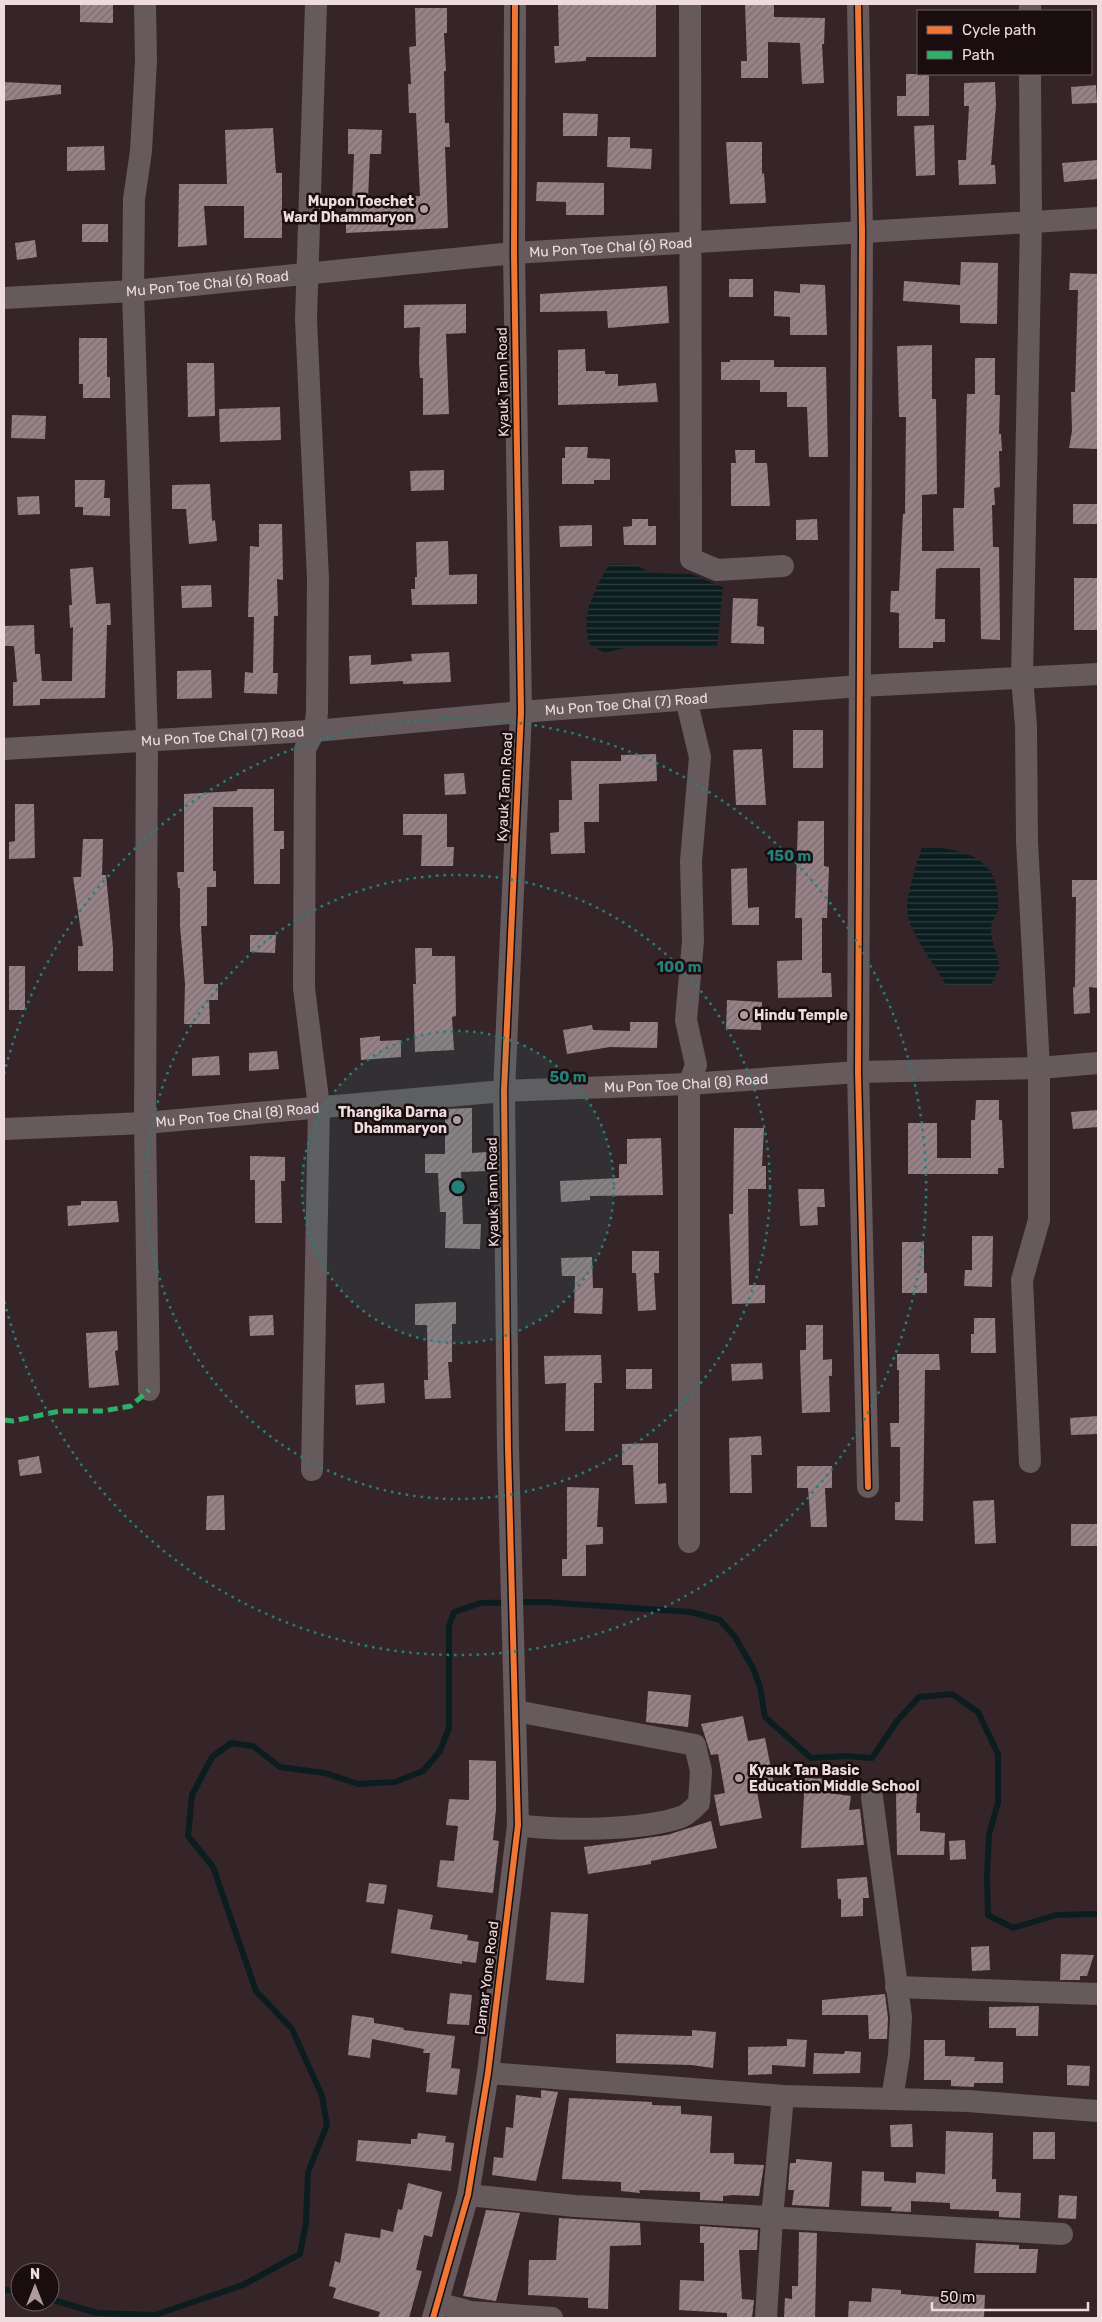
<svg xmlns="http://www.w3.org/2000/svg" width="1102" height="2322" font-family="Rubik,sans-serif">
<defs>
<pattern id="water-rules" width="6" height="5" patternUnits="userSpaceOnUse" patternTransform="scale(1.25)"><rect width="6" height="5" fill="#0c1d20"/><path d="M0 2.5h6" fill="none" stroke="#303d40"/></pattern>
<pattern id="building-hatch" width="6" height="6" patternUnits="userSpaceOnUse" patternTransform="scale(1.25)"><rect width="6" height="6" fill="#978287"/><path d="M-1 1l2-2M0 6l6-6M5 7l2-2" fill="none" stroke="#7b6c6f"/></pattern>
</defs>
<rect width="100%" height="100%" fill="#352528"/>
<path fill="url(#water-rules)" d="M609,564L636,565L652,573L691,574L723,587L717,648C680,647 640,642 605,653L590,645C579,616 595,589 609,564Z
M922,847C964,848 1002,857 998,909C997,915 992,920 991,927C990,936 998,958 1000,967L991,985H946C935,965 907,930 907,908C907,892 917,862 922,847Z"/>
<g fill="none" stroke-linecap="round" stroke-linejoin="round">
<path stroke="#0c1d20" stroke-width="6" d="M4,2290H20
M50,2299L97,2313L155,2315L243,2285L300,2254L306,2223L308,2172L327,2125L322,2096L292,2029L256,1991L213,1867L188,1836L192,1795L212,1757L231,1743L253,1746L280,1767L325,1773L358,1784L395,1782L423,1771L440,1751L449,1728V1626L454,1612L481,1603L544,1602L691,1612L720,1620L735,1637L753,1668L760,1687L765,1717L811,1758L846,1756L872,1758L897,1721L919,1697L952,1694L978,1712L998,1754V1803L989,1834L987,1875L988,1915L1013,1928L1056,1915L1098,1914"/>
</g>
<path fill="url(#building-hatch)" d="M80,4H113V23L80,22Z
M593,4L656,5V57H586V61L555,63L554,46H559L558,5Z
M745,4H774V17L825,18L824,44H822L824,83L802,84L800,43L768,42V78H741V61H747Z
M415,8H447V33H444L446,71H444L445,123H449L450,147H445L448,228L346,233V204H352L354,154H348V129L382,130L381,154H370L368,198L420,196L416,113H409L408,84H411L409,47L416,46Z
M906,74H929V116H897V96H906Z
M4,82L61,85V94L4,101Z
M995,82L996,105L991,165H995L996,184L959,185L958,160H966L969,106H964V83Z
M1096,85L1097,103L1072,104L1071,87Z
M563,113L598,114L597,136H563Z
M934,125L935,175L916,176L914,126Z
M273,128L276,173H282V238H244V206H204L207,245L178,247L179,184H227L225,130Z
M608,137H630V148L652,149L651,169L607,167Z
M726,142H762V174L764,173L766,203L730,204Z
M104,146L105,170L67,171V147Z
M1098,160V179L1064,182L1062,163Z
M537,182L604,183V215H566V202L536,201Z
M82,224H108V242H82Z
M35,240L37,257L17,260L15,243Z
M961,262L998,263L997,324L960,323V305L903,301L904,281L960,285Z
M1070,273L1098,274V449L1069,448L1072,431L1071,392H1075L1078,290H1069Z
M729,279H753V297H729Z
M800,284L825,285L827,335H790V317L774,316V291L800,293Z
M667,286L669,323L608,328L607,311L540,312V294Z
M466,304V333L446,334L449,414L423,415V378H420L419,361L420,327L404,328V305Z
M79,338H107V377H110V398H83V384H79Z
M932,345V399H936L937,494L922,495V551H954L953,508H964L967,394H975V358H995V395H1000L999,434H1001L1002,451H999L1000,487L994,488L995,505H992L993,547H999L1000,640L981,639L980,568H940L936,569L935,619H945V642H933V648H899V613L890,612L891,591H899L903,514H905L906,417H899L897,346Z
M585,349L586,371H605V374H618V386L656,383L658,402L558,405V350Z
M730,360H774V367H826L828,457H809L807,407H787V392H760V380H721V362H730Z
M187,363H214L215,416L188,417Z
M280,407L281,440L220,442L219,409Z
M12,415L46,416L45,439L11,438Z
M565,447H588L587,458L610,459V480H594V484H562V458H565Z
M735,450H755V463H767L770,506H731V463H736Z
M444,470V490L411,491L410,471Z
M75,480H105L104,498H110V516L83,515V507H75Z
M210,484L212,521L215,520L217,541L189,544L186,509H172V485Z
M39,496L40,514L18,515L17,497Z
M1073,504H1098V524H1073Z
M632,519H648V526H656V545H624L623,527L632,526Z
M817,519L818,540H796V520Z
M259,524H282L283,580L277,579L278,616H274L273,673H278L277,694L244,693L245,672L253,673L254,617H248L250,546L259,547Z
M592,525V546L560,547L559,526Z
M448,541L449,575L477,574V604L412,605L411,589H415V577H417L416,542Z
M93,567L96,604L110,603L111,625H107L105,698L40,699V705L13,706V682H17L14,646H4V626L34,625L35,654H40L42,681H72L73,627L70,628L69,605H72L70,569Z
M1074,578H1098V630H1074Z
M211,585L212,607L182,608L181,586Z
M733,598L758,599L757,626L764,627V644L731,643Z
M449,652L451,682L403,684V681L350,684L349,656L371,655V665L412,661L411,654Z
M211,670L212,698L177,699V671Z
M793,730H823V768H793Z
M762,749L766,805H736L733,750Z
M656,754L657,781L599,784V822H584L585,853L551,854L550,833L559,832V800H572L571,761H621V755Z
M464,773L466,794L445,795L444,774Z
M237,789H274V831H284V849H280V884H254L253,807H213V871H216V887H207V926H201L204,984H218V1000H209L210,1024H184L185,984L180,926V888H178L177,872H184V794L237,791Z
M15,804H34L35,858L9,859V842L15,841Z
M403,814H447V847H454L453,866H421L422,835H403Z
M798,821H824V866L829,867L827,918H822V973H831L832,997L778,998L777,961L802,960V918H795Z
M83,839H103L102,875H106L113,948V971H78V946H83L73,877H81Z
M747,868L748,908L759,907V925H732L731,869Z
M1072,880H1098V988L1089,987L1090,1013L1074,1014L1073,987H1075L1076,897H1072Z
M250,935H276L275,953L250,952Z
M415,948H432V956H455L456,1016L452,1017L454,1050L415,1052L413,984H416Z
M9,966H25V1010H9Z
M727,1000L762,1002L761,1030L726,1029Z
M630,1022H658L657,1048L610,1047L567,1054L563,1030L592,1025L593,1030L630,1031Z
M380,1036V1041L401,1040V1057L361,1060L360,1038Z
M277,1051L279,1069L249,1071V1053Z
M219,1056L220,1075L192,1076V1058Z
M976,1100H999V1120H1002L1004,1168H998V1174H908V1123H937V1158H971V1120H975Z
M472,1108V1153L486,1152L487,1171L461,1172L463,1224H481L480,1249L445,1248L446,1212H440L438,1173H425V1154H445V1109Z
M1098,1110V1127L1073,1129L1071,1112Z
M734,1128H764L762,1166H766V1189H748L749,1285H765V1303L732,1304L729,1214H733Z
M661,1138L663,1195L590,1196V1200L561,1202L560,1181L619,1178V1164H627V1139Z
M250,1156L285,1157V1181H281L282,1223H255V1180H250Z
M798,1189H824L825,1207H817L818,1225L800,1226Z
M81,1201H117L119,1222L68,1226L67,1206L81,1205Z
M972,1236H993L992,1287L964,1286L965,1270H972Z
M902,1242H924V1273H927V1293H902Z
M632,1251H659V1273H654L656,1310L638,1311L636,1273H632Z
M592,1257L593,1288H603L602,1314L574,1313L575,1276H562L561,1258Z
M456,1302V1324H452V1362H448L451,1398L425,1399L424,1380H428L427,1325H415V1304Z
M273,1315L274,1335L250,1336L249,1316Z
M974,1318H995L996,1353H971V1334H974Z
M806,1325H823V1360L832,1359V1376H829L830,1412L802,1413L800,1357V1350H806Z
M117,1331L118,1350L115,1351L119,1385L89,1388L86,1333Z
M897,1354H939L940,1370H925L923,1521L895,1520V1502H900V1447H891L890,1423H899V1370H897Z
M601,1355L602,1383H594V1431H565L566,1383L545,1384L544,1356Z
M762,1363L763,1379L732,1381L731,1364Z
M626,1369H652V1389H626Z
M384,1383L385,1403L356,1405L355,1385Z
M1098,1416V1434L1071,1435L1070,1418Z
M761,1436L762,1455H751L752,1493H730L729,1438Z
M658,1443V1484L666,1483L667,1503L635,1504L633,1465H622V1444Z
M39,1456L42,1473L20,1476L18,1460Z
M797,1466H832V1488H825L827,1527H811L808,1488H797Z
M567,1487L599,1488L597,1527H603V1544L586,1545V1576H562V1559H567Z
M224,1495L225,1530H206L207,1496Z
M994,1500L996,1543L975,1544L973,1501Z
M1071,1524H1098V1546H1071Z
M648,1691L691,1695L688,1727L646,1722Z
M743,1716L748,1741L765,1738L775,1789L757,1792L762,1818L720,1826L714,1795L725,1793L718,1754L711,1755L701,1724Z
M469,1760L496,1761V1809L493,1840L499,1841L493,1893L437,1887L440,1860L454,1861L458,1826L446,1825L449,1799L469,1800Z
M805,1778L829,1779L828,1793L851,1796L849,1810L860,1809L864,1845L801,1848Z
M896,1791L917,1792L916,1813H920V1831L945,1833L944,1855H897Z
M711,1821L717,1848L651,1861V1864L588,1874L584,1847L667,1835Z
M965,1840L966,1859L950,1860L949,1841Z
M867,1877L869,1898H863V1916L841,1917V1899H838L837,1879Z
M369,1883L387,1885L384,1904L366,1902Z
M398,1909L433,1915L430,1929L468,1935L467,1940L479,1942L476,1963L462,1961V1964L391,1953Z
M551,1912L588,1914L584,1983L546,1980Z
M989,1946L990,1970L972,1971L971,1947Z
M1061,1954L1094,1955L1087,1976H1080V1980H1060Z
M450,1993L472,1995L469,2025L447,2024Z
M885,1994L888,2018L887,2039H869L868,2015H822V2000Z
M1039,2006L1038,2036H1016V2028H989V2007Z
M352,2015L374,2018V2023L404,2028L403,2030L455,2036L451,2068L460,2069L457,2095L426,2092L430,2053H423L424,2049L372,2039L370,2058L348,2055Z
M692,2030L716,2032L713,2068L691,2065L616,2063V2034L692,2036Z
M787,2039L807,2040L805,2067L772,2065V2074L748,2075V2047L787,2046Z
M924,2040H945V2056L975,2057L974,2061L1003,2062V2083H974V2087L951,2086V2080H924Z
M845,2051L861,2052L860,2073L813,2074L814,2053L844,2054Z
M1067,2065L1090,2066L1089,2086L1067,2085Z
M541,2090L558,2092L536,2181L492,2175L494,2157L503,2158L506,2127L513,2128L516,2095L541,2098Z
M569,2098L652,2102V2105L681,2106V2114L712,2116L710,2153H734V2164L764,2165L759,2196L733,2195L723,2196V2201L700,2200V2192L639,2190L640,2193L621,2191V2182L562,2179Z
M912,2124L913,2147H891L890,2125Z
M946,2131L993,2133L992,2179H996V2192L1021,2193L1020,2218L999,2217V2211L950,2209V2203L911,2201V2212L891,2211L892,2207L861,2206L862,2171L884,2172V2181L916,2183V2172L945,2174Z
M1033,2132H1055V2159H1033Z
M418,2133L446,2136L445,2142L454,2143L451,2171L356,2161L358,2140L411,2144V2139H417Z
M796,2159L832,2162L829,2207L792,2205L794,2190H788L790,2163H796Z
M408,2183L442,2192L432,2237L424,2235L416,2270L422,2271L409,2318H378L380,2312L333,2298L336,2288L329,2286L335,2261L340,2263L345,2233L380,2238L381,2229L393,2232L398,2209L402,2210Z
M1059,2195L1077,2196L1076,2219L1058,2218Z
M486,2210L520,2213L496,2301L463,2296Z
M559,2218L640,2223L641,2245L610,2246L608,2309L588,2308V2298L528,2295L529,2260H556Z
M700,2226L758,2230L757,2250H739L742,2299L754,2300L752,2318H727V2313L679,2310L680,2280L704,2281V2243H700Z
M799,2232L817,2233L815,2318H784L785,2298L792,2299V2286H798Z
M976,2243L1019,2245V2249H1038L1036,2273H974Z
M872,2288L901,2290V2294L940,2297V2293L985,2295L984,2318H848L849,2301L871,2302Z"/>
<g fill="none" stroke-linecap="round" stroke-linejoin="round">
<g stroke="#665a5d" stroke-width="22">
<path d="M145,4L146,61L141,151L134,199L133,291L147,739L145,1123L149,1390"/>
<path d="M690,4L691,559L717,570L783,566"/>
<path d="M858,4L862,232L858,1072L868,1487"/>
<path d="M1030,4V11"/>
<path id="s1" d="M4,298L133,291L514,253L1098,218"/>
<path d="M686,699L700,757L691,861L693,941L686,1020L696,1065L689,1084V1542"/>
<path id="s2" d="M4,749L326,730L521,712L860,686L1098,674"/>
<path id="s3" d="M4,1129L145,1123L504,1091L689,1084L858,1072L1039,1068L1098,1063"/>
<path d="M1030,1462L1022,1280L1039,1220V1068L1027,841L1026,726L1022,678L1031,222L1030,74"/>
<path d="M312,1470L319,1107L304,988L305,749L315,730L317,712L318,579L306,319L316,4"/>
<path d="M516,1711L695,1745L701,1771L699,1803C694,1808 688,1815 681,1817C641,1831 560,1831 518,1825"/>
<path d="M872,1797L901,2017L899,2055L892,2099"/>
<path d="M896,1987L1098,1994"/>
<path d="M488,2073L783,2096L968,2101L1098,2111"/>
<path d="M468,2195L575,2206L1062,2234"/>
<path d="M438,2303L471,2312L552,2318"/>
<path d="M433,2318L468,2195L488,2073L518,1825L508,1448L504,1091L521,712L514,253L515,4"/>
<path d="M766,2318L772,2218L783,2096"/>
</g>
<path stroke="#2db169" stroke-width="5" stroke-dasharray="10 5" stroke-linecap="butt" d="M4,1420L13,1421L60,1411H103L131,1406L149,1390"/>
<defs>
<path id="cycleway" d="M858,4L862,232L858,1072L868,1487
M433,2318L468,2195L488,2073L518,1825L508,1448L504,1091L521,712L514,253L515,4"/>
</defs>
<use href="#cycleway" stroke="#1a0d10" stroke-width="9"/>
<use href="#cycleway" stroke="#f07635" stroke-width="6"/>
</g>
<circle cx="458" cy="1187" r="156" fill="#258079" fill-opacity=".12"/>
<g fill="none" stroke="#258079" stroke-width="2.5" stroke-dasharray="2.5 5">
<circle cx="458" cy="1187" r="156"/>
<circle cx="458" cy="1187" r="312"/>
<path d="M4 1074A468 468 0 1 1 4 1300"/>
</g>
<g fill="#ad9b9e" stroke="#1a0d10" stroke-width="2">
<circle cx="424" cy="209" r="5"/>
<circle cx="744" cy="1015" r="5"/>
<circle cx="457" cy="1120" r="5"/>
<circle cx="739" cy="1778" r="5"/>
</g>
<g text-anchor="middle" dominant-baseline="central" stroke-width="5" stroke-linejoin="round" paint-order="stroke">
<g font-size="14" font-weight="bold" fill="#eedbde" stroke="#1a0d10" text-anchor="end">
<text x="414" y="201">Mupon Toechet<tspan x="414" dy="16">Ward Dhammaryon</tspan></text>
<text x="754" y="1015" text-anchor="start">Hindu Temple</text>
<text x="447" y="1112">Thangika Darna<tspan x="447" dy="16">Dhammaryon</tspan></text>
<text x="749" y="1770" text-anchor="start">Kyauk Tan Basic<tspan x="749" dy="16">Education Middle School</tspan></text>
</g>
<g font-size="14" fill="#eedbde" stroke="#1a0d10">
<text stroke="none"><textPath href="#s1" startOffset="609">Mu Pon Toe Chal (6) Road</textPath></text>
<text stroke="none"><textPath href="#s1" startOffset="204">Mu Pon Toe Chal (6) Road</textPath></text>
<text transform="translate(503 382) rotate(-91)">Kyauk Tann Road</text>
<text stroke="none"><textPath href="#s2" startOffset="624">Mu Pon Toe Chal (7) Road</textPath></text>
<text stroke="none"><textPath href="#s2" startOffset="219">Mu Pon Toe Chal (7) Road</textPath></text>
<text transform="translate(505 787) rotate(-87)">Kyauk Tann Road</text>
<text stroke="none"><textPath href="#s3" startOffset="684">Mu Pon Toe Chal (8) Road</textPath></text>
<text stroke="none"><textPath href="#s3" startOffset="234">Mu Pon Toe Chal (8) Road</textPath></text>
<text transform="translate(493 1192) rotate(-91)">Kyauk Tann Road</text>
<text transform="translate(487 1978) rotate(-83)">Damar Yone Road</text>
</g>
</g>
<circle cx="458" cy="1187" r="8" fill="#258079" stroke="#1a0d10" stroke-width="2.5"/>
<g font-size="15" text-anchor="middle" font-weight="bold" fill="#258079" stroke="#1a0d10" stroke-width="5" stroke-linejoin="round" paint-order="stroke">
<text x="789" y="861">150 m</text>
<text x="679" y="972">100 m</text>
<text x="568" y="1082">50 m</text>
</g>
<rect width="1102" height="2322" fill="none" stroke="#eedbde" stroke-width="10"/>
<rect x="917" y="10" width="175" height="65" fill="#1a0d10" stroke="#6f5f62"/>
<rect x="927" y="26" width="25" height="8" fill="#f07635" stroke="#6f5f62"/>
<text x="962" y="35" font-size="15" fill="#eedbde">Cycle path</text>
<rect x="927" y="51" width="25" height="8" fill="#2db169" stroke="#6f5f62"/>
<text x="962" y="60" font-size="15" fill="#eedbde">Path</text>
<g transform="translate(35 2287)"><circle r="24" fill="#1a0d10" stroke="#6f5f62"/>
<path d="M0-4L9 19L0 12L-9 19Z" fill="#ad9b9e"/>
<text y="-8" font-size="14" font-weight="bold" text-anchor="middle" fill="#eedbde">N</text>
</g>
<path d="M932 2302v8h156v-8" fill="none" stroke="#eedbde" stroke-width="2.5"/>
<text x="940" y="2302" font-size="15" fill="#eedbde" stroke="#1a0d10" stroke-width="4" paint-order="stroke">50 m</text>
</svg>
